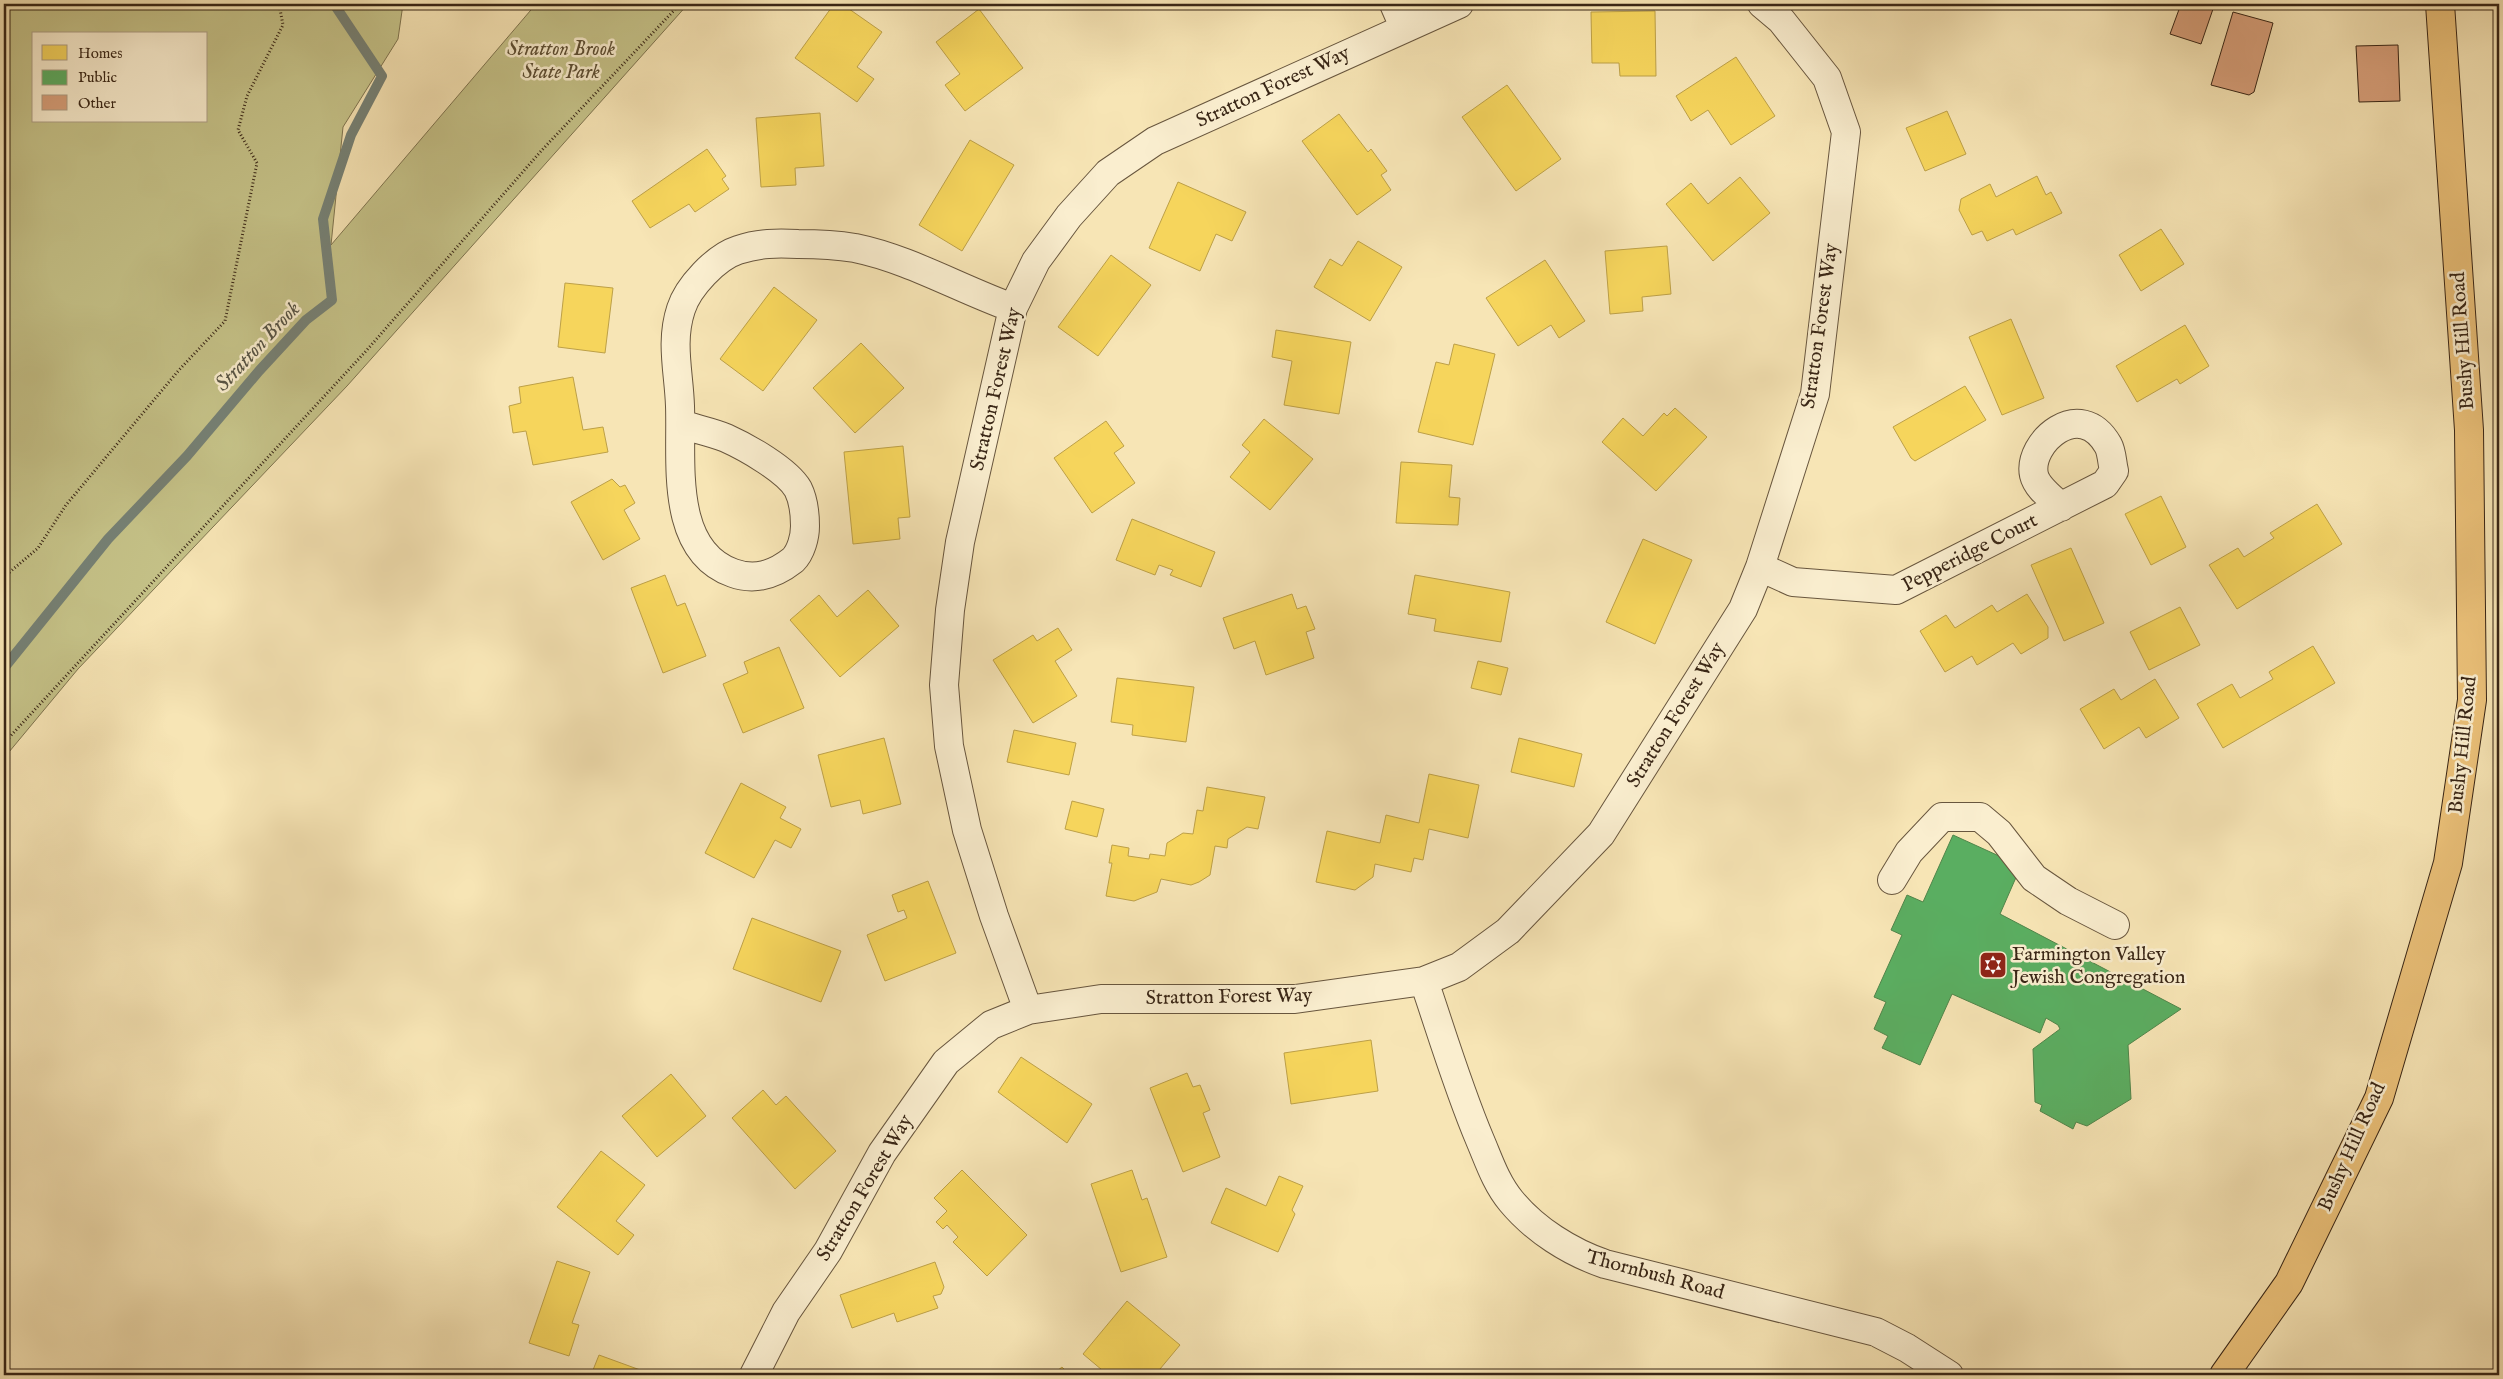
<svg xmlns="http://www.w3.org/2000/svg" width="2503" height="1379" font-family="'IM FELL English',serif">
<rect width="100%" height="100%" fill="#f7e5b5"/>
<filter id="stains"><feTurbulence type="fractalNoise" baseFrequency=".004" numOctaves="4"/><feColorMatrix values="0 0 0 0 .2 0 0 0 0 .09 0 0 0 0 .02 0 0 0 .5 -.17"/></filter>
<radialGradient id="worn" r=".72"><stop offset=".6" stop-color="#630" stop-opacity="0"/><stop offset="1" stop-color="#630" stop-opacity=".3"/></radialGradient>
<path fill="#c5c288" stroke="#7f744f" fill-rule="evenodd" d="M4,4H403L398,39L343,127L331,245L536,4H688L347,386L78,669L4,758ZM34,34H206V121H34Z"/>
<path fill="#f6d55c" stroke="#bda047" d="M834,4H842L882,32L857,67L874,79L857,102L795,58Z
M979,9L1023,68L965,111L945,85L960,74L936,42Z
M1655,11L1656,76H1620L1619,63H1592L1591,12Z
M1736,57L1775,116L1731,145L1708,110L1691,121L1676,96Z
M1507,85L1561,159L1516,191L1462,117Z
M1947,111L1966,154L1925,171L1906,128Z
M820,113L824,166L795,168L796,185L761,187L756,118Z
M1339,114L1368,152L1371,149L1387,171L1381,175L1391,190L1357,215L1302,141Z
M970,140L1014,165L962,251L919,225Z
M707,149L726,176L722,179L729,189L695,212L689,204L650,228L632,201Z
M2037,176L2046,195L2051,192L2062,213L2016,235L2013,229L1987,241L1982,231L1972,235L1959,210L1961,199L1990,184L1996,197Z
M1740,177L1770,213L1713,261L1666,204L1691,183L1708,204Z
M1178,182L1246,212L1232,241L1216,234L1200,271L1149,248Z
M2161,229L2184,264L2141,291L2119,255Z
M1358,241L1402,267L1370,321L1314,287L1330,259L1342,266Z
M1667,246L1671,294L1642,297L1643,311L1610,314L1605,251Z
M1111,255L1151,285L1098,356L1058,327Z
M1545,260L1585,321L1559,338L1551,325L1518,346L1486,298Z
M565,283L613,288L605,353L558,347Z
M774,287L817,320L763,391L720,359Z
M2011,319L2044,398L2002,415L1969,337Z
M2185,325L2209,366L2180,384L2177,379L2137,402L2116,366Z
M1276,330L1351,342L1339,414L1284,405L1292,361L1272,357Z
M861,343L904,388L855,433L813,388Z
M1454,344L1495,354L1473,445L1418,432L1436,362L1449,365Z
M573,377L583,430L603,427L608,452L533,465L526,431L513,433L509,406L521,403L519,387Z
M1965,386L1986,420L1915,461L1911,458L1893,427Z
M1675,408L1707,437L1656,491L1602,442L1623,418L1643,436L1664,413L1667,416Z
M1264,419L1313,459L1270,510L1230,477L1250,452L1242,445Z
M1106,421L1124,446L1114,453L1135,483L1092,513L1054,458Z
M903,446L910,517L898,518L900,539L853,544L844,452Z
M1401,462L1452,465L1449,497L1460,498L1458,525L1396,523Z
M612,479L620,487L625,485L635,503L624,510L640,539L603,560L571,502Z
M2161,496L2186,547L2151,565L2125,514Z
M2317,504L2342,544L2237,609L2209,565L2238,548L2244,557L2274,538L2270,533Z
M1132,519L1215,552L1201,587L1170,575L1173,570L1159,565L1155,575L1116,560Z
M1643,539L1692,560L1655,644L1606,622Z
M2071,548L2104,623L2064,641L2031,565Z
M665,575L677,606L685,603L706,656L663,673L631,588Z
M1415,575L1510,592L1501,642L1434,631L1436,619L1408,614Z
M868,590L899,626L840,677L790,620L819,595L837,617Z
M1292,594L1297,609L1306,606L1315,629L1306,632L1314,658L1266,675L1255,641L1234,649L1223,618Z
M2027,594L2048,627V638L2021,654L2013,643L1977,665L1972,656L1945,672L1920,631L1946,615L1955,628L1992,605L1997,612Z
M2180,607L2200,645L2149,670L2130,632Z
M1058,628L1072,650L1055,661L1077,696L1033,723L993,660L1033,635L1037,641Z
M2313,646L2335,683L2223,748L2197,704L2232,684L2240,698L2273,679L2269,672Z
M779,647L804,708L743,733L723,684L748,673L744,662Z
M1478,661L1508,668L1501,695L1471,688Z
M1117,678L1194,687L1186,742L1132,735L1133,725L1111,722Z
M2155,679L2179,718L2146,738L2139,727L2104,749L2080,709L2114,689L2121,700Z
M1014,730L1076,743L1069,775L1007,762Z
M884,738L901,804L863,814L860,800L831,807L818,755Z
M1519,738L1582,754L1574,787L1511,772Z
M1429,774L1479,785L1468,838L1429,829L1423,860L1414,858L1411,872L1375,864L1373,877L1355,890L1316,882L1327,831L1380,843L1386,815L1419,823Z
M741,783L786,807L780,818L801,829L791,848L775,840L754,878L705,853Z
M1207,787L1265,797L1258,829L1247,827L1228,839L1227,848L1215,846L1210,875L1199,882L1191,885L1161,879L1157,892L1134,901L1106,896L1112,863H1109L1112,845L1129,848L1128,856L1149,859L1150,854L1165,856L1167,843L1183,833L1193,834L1197,810L1203,811Z
M1072,801L1104,809L1097,837L1065,829Z
M928,881L956,953L885,981L867,935L907,918L904,910L898,912L892,895Z
M752,918L841,951L821,1002L733,969Z
M1371,1040L1378,1091L1291,1104L1284,1053Z
M1021,1057L1092,1104L1067,1143L998,1092Z
M1187,1073L1193,1087L1200,1085L1210,1110L1203,1113L1220,1157L1183,1172L1150,1088Z
M671,1074L706,1116L657,1157L622,1116Z
M763,1090L776,1105L786,1096L836,1151L795,1189L732,1118Z
M601,1151L645,1185L616,1221L634,1235L618,1255L557,1207Z
M962,1170L1027,1235L987,1276L953,1242L958,1237L947,1225L943,1229L936,1222L947,1211L934,1198Z
M1132,1170L1142,1200L1147,1198L1167,1257L1121,1272L1091,1184Z
M1279,1176L1303,1186L1292,1210L1295,1214L1278,1252L1211,1223L1226,1188L1266,1206Z
M557,1261L590,1272L572,1323L579,1325L569,1356L529,1343Z
M935,1262L944,1287L941,1294L933,1296L938,1308L897,1322L894,1313L852,1328L840,1295Z
M1127,1301L1180,1345L1155,1375H1108L1083,1354Z
M599,1355L654,1375H591Z
M1062,1367L1070,1375H1052Z"/>
<path fill="#5aae61" stroke="#50854a" d="M1953,835L2021,866L2000,914L2181,1009L2128,1045L2131,1099L2087,1126L2076,1122L2073,1129L2040,1111L2042,1105L2035,1102L2033,1049L2060,1029L2058,1025L2046,1018L2040,1033L1952,994L1920,1065L1882,1048L1888,1036L1874,1029L1886,1002L1874,997L1902,935L1891,930L1907,895L1923,902Z"/>
<g fill="none" stroke-linecap="round" stroke-linejoin="round">
<path stroke="#768175" stroke-width="10" d="M4,668L108,539L187,456L259,371L306,320L332,300L323,219L351,135L382,76L334,4"/>
</g>
<path fill="#d8a07b" stroke="#392616" d="M2181,4H2197L2213,9L2201,44L2170,34Z
M2233,12L2273,23L2254,92L2249,95L2211,85Z
M2398,45L2400,101L2359,102L2356,46Z"/>
<g fill="none" stroke-linecap="round" stroke-linejoin="round">
<defs>
<path id="minor" d="M1394,4L1404,27
M681,424C695,429 712,432 726,438C746,447 787,470 798,489C803,499 805,515 805,526C805,537 801,552 793,560C774,575 755,581 733,573C669,550 682,461 680,406C679,373 670,342 681,309C688,287 716,257 738,250C759,243 777,243 798,244C817,244 837,245 855,248C909,259 960,289 1013,308
M1760,567L1793,582L1896,590L2105,484L2114,471C2112,463 2112,452 2108,445C2080,396 2027,443 2034,475C2037,488 2052,498 2061,507
M1892,880L1909,852L1942,817H1980L1999,833L2034,878L2068,901L2115,925
M1424,981C1442,1034 1458,1088 1480,1140C1489,1161 1496,1183 1511,1201C1535,1230 1570,1252 1605,1264L1876,1332L1907,1348L1949,1375
M1028,1010L994,916L967,830L949,746L944,685L950,610L960,542L1013,308L1036,261L1069,216L1108,173L1155,141L1459,4
M754,1375L786,1312L828,1251L882,1153L946,1062L991,1025L1028,1010L1101,999H1295L1424,981L1459,967L1508,931L1601,834L1743,609L1760,567L1815,394L1846,132L1827,78L1781,20L1762,4"/>
<path id="major" d="M2224,1375L2289,1283L2379,1098L2448,863L2472,700L2469,430L2440,4"/>
</defs>
<use href="#minor" stroke="#68563e" stroke-width="30"/>
<use href="#major" stroke="#392616" stroke-width="30"/>
<path stroke="#392616" stroke-width="3" stroke-dasharray="1 2.5" stroke-linecap="butt" d="M4,577L38,548L66,505L179,370L225,321L257,163L238,130L247,96L283,25L279,4
M4,743L366,351L542,150L680,4"/>
<use href="#minor" stroke="#faeecf" stroke-width="28"/>
<use href="#major" stroke="#ecc27a" stroke-width="28"/>
</g>
<defs>
<symbol id="synagogue-square" viewBox="-11 -11 22 22"><rect x="-9" y="-9" width="18" height="18" rx="4" fill="#8f2418" stroke="#faeecf"/><path d="M0-6.5L5.6 3.2H-5.6ZM0 6.5L5.6-3.2H-5.6Z" fill="#fff"/></symbol>
</defs>
<g fill-rule="evenodd">
<use href="#synagogue-square" x="1977" y="949" width="32" height="32"/>
</g>
<g text-anchor="middle" dominant-baseline="central" stroke-width="5" stroke-linejoin="round" paint-order="stroke">
<g font-size="20" font-style="italic" fill="#5c4d32" stroke="#faeecf">
<text x="561" y="49">Stratton Brook<tspan x="561" dy="23">State Park</tspan></text>
</g>
<g font-size="20" fill="#392616" stroke="#faeecf">
<text transform="translate(1273 87) rotate(-25)">Stratton Forest Way</text>
<text transform="translate(1820 326) rotate(-82)">Stratton Forest Way</text>
<text transform="translate(2463 341) rotate(-94)">Bushy Hill Road</text>
<text transform="translate(996 389) rotate(-77)">Stratton Forest Way</text>
<text transform="translate(1970 553) rotate(-27)">Pepperidge Court</text>
<text transform="translate(1676 715) rotate(-58)">Stratton Forest Way</text>
<text transform="translate(2463 745) rotate(-84)">Bushy Hill Road</text>
<text transform="translate(1229 997) rotate(-1)">Stratton Forest Way</text>
<text transform="translate(2352 1147) rotate(-66)">Bushy Hill Road</text>
<text transform="translate(865 1188) rotate(-59)">Stratton Forest Way</text>
<text transform="translate(1655 1275) rotate(15)">Thornbush Road</text>
</g>
<g font-size="20" fill="#392616" stroke="#faeecf" text-anchor="start">
<text x="2012" y="954">Farmington Valley<tspan x="2012" dy="23">Jewish Congregation</tspan></text>
</g>
<g font-size="21" font-style="italic" fill="#575445" stroke="#faeecf">
<text transform="translate(258 347) rotate(-47)">Stratton Brook</text>
</g>
</g>
<rect width="2503" height="1379" fill="none" stroke="#f7e5b5" stroke-width="20"/>
<rect x="5" y="5" width="2493" height="1369" fill="none" stroke="#392616" stroke-width="2.5"/>
<rect x="10" y="10" width="2483" height="1359" fill="none" stroke="#392616"/>
<rect x="32" y="32" width="175" height="90" fill="#faeecf" stroke="#ad9e85"/>
<rect x="42" y="45" width="25" height="15" fill="#f6d55c" stroke="#ad9e85"/>
<text x="78" y="58" font-size="15" fill="#392616">Homes</text>
<rect x="42" y="70" width="25" height="15" fill="#5aae61" stroke="#ad9e85"/>
<text x="78" y="82" font-size="15" fill="#392616">Public</text>
<rect x="42" y="95" width="25" height="15" fill="#d8a07b" stroke="#ad9e85"/>
<text x="78" y="108" font-size="15" fill="#392616">Other</text>
<rect width="100%" height="100%" filter="url(#stains)"/>
<rect width="100%" height="100%" fill="url(#worn)"/>
</svg>
